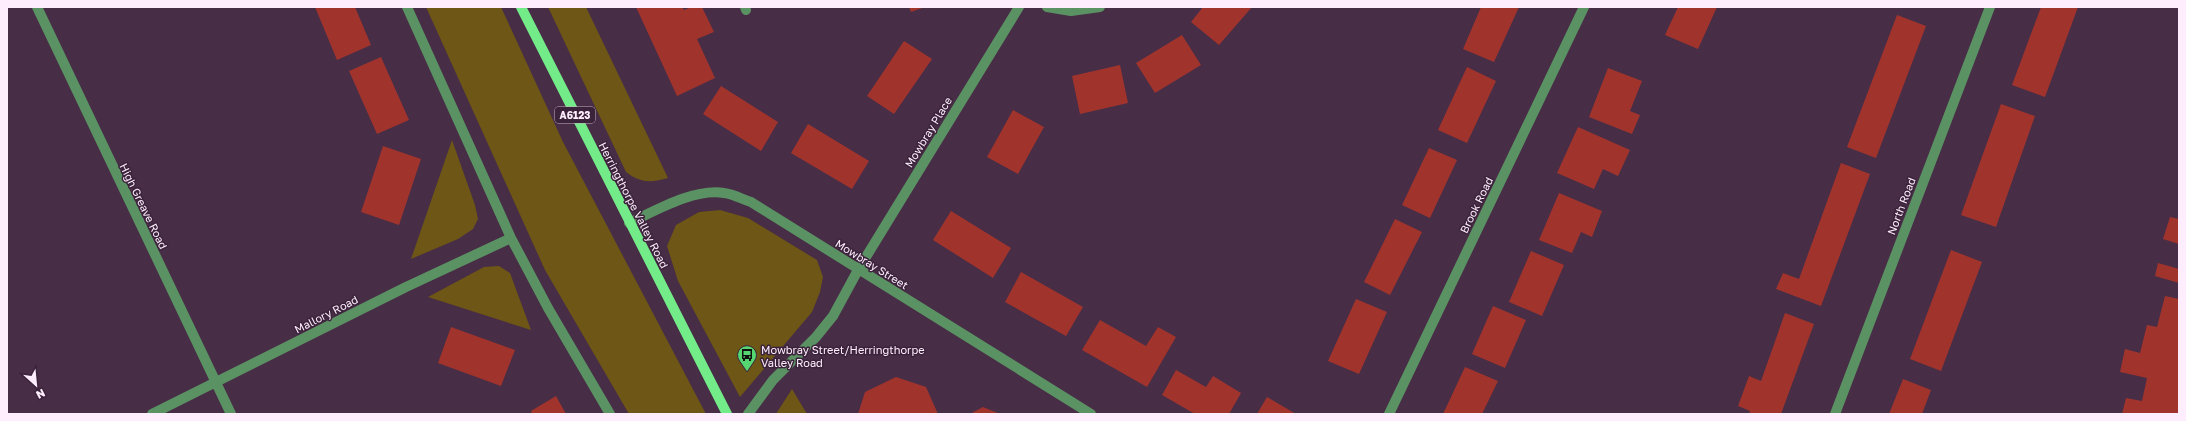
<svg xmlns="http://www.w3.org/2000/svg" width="2186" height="421" font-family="'Golos Text',sans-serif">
<rect width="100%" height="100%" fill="#472d46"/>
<path fill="#6d5616" d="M426,7H501L563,142L706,414H629L545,270Z
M548,7H586L668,178C651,183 640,183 626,172Z
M452,140L475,205L478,219L473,229L458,239L411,259Z
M720,210L748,218L817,260L823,277L820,292L812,312L740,397L678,281L667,246L676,225L699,212Z
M499,266L510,273L531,330L428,297L484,267Z
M792,389L807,414H776Z"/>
<path fill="#a0342d" d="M315,7H355L371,45L337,60Z
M636,7H682L684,10L691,7H702L714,32L697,39L715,78L677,96Z
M909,7H925L911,12Z
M1203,7H1252L1219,45L1191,22Z
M1481,7H1519L1494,62L1463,49Z
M1678,7H1717L1698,49L1665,35Z
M2041,7H2078L2045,97L2012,85Z
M1897,15L1926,26L1876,158L1847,147Z
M1182,35L1201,65L1155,93L1136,63Z
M904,41L932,59L894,114L867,96Z
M381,57L409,120L377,134L349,71Z
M1120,65L1128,103L1080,114L1072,76Z
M1467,67L1496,81L1467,143L1438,130Z
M1608,68L1642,81L1630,111L1640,115L1632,134L1589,117Z
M721,86L778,122L761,151L703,114Z
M2001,104L2035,116L1996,227L1961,215Z
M1013,110L1044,127L1018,174L987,157Z
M808,124L869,161L852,189L791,153Z
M1578,127L1630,150L1618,176L1603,169L1594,189L1557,173Z
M383,146L421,159L399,225L361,212Z
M1429,148L1457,160L1430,218L1402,205Z
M1841,163L1870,174L1821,306L1776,289L1783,273L1799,279Z
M1559,193L1602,211L1592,237L1581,232L1572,253L1539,240Z
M951,211L1011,248L993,278L933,240Z
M2170,217L2179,219V244L2163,239Z
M1395,219L1422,232L1390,295L1364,282Z
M1951,250L1982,262L1941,371L1910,359Z
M1531,251L1564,265L1542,316L1509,302Z
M2158,263L2179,269V283L2155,276Z
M1021,272L1083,307L1066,336L1005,302Z
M2165,296L2179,299V414H2122L2126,398L2142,401L2147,378L2120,372L2125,349L2140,353L2147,325L2157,327Z
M1356,299L1387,312L1359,374L1328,361Z
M1493,306L1526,320L1505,368L1472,354Z
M1785,313L1814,324L1781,414H1749L1750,411L1738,406L1749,376L1761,381Z
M1100,320L1146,346L1158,327L1176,337L1147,387L1082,350Z
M451,327L515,350L501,386L438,363Z
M1465,367L1498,381L1482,414H1443Z
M1176,370L1206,387L1213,376L1241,393L1229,414H1195L1162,395Z
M896,377L926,387L938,414H858L865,392Z
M1903,379L1931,390L1922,414H1889Z
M556,396L566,414H532L531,411Z
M1267,397L1296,414H1257Z
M983,407L1000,414H970Z"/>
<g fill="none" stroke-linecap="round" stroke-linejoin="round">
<path stroke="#5b9263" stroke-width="10" d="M37,7L231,414
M407,7L511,238L548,308L610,414
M745,7L746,10
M1047,7L1071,11L1100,7
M629,223C655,211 694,188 724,193C733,194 742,199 751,202L1091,414
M152,414L406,287L511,238
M748,414L773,380L816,337L833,316L858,270L1019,7
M1389,414L1584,7
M1835,414L1990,7"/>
<path stroke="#74eb89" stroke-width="10" d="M521,7L727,414"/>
</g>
<defs>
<symbol id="bus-pin" viewBox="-11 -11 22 30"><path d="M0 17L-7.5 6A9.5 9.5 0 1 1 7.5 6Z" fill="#56d671" stroke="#3c233c"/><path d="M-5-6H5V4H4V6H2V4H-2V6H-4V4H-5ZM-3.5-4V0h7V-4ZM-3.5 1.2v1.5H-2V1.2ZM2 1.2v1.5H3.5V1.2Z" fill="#111"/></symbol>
</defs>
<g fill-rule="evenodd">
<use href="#bus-pin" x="736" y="344" width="22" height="30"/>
</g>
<g text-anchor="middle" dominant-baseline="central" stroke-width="3" stroke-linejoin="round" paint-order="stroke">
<rect fill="#3c233c" stroke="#c4b1c3" stroke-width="1" x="555" y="107" width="40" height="16" rx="3"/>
<g font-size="10" font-weight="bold" fill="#feeefd">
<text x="575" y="115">A6123</text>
</g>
<g font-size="11" fill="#feeefd" stroke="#3c233c">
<text transform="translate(928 132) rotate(-59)">Mowbray Place</text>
<text transform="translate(634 205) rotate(63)">Herringthorpe Valley Road</text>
<text transform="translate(1476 205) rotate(-64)">Brook Road</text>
<text transform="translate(144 206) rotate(64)">High Greave Road</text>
<text transform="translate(1901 206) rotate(-69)">North Road</text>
<text transform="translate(872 264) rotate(32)">Mowbray Street</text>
<text transform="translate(326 314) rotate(-27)">Mallory Road</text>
</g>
<g font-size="11" fill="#feeefd" stroke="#3c233c" text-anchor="start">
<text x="761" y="349">Mowbray Street/Herringthorpe<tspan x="761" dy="13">Valley Road</tspan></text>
</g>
</g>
<rect width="2186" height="421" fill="none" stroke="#feeefd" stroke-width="16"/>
<g transform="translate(36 385) rotate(153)" stroke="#3c233c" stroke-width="3" paint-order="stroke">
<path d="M0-3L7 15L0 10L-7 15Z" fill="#feeefd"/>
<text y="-6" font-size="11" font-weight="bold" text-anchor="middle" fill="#feeefd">N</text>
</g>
</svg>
